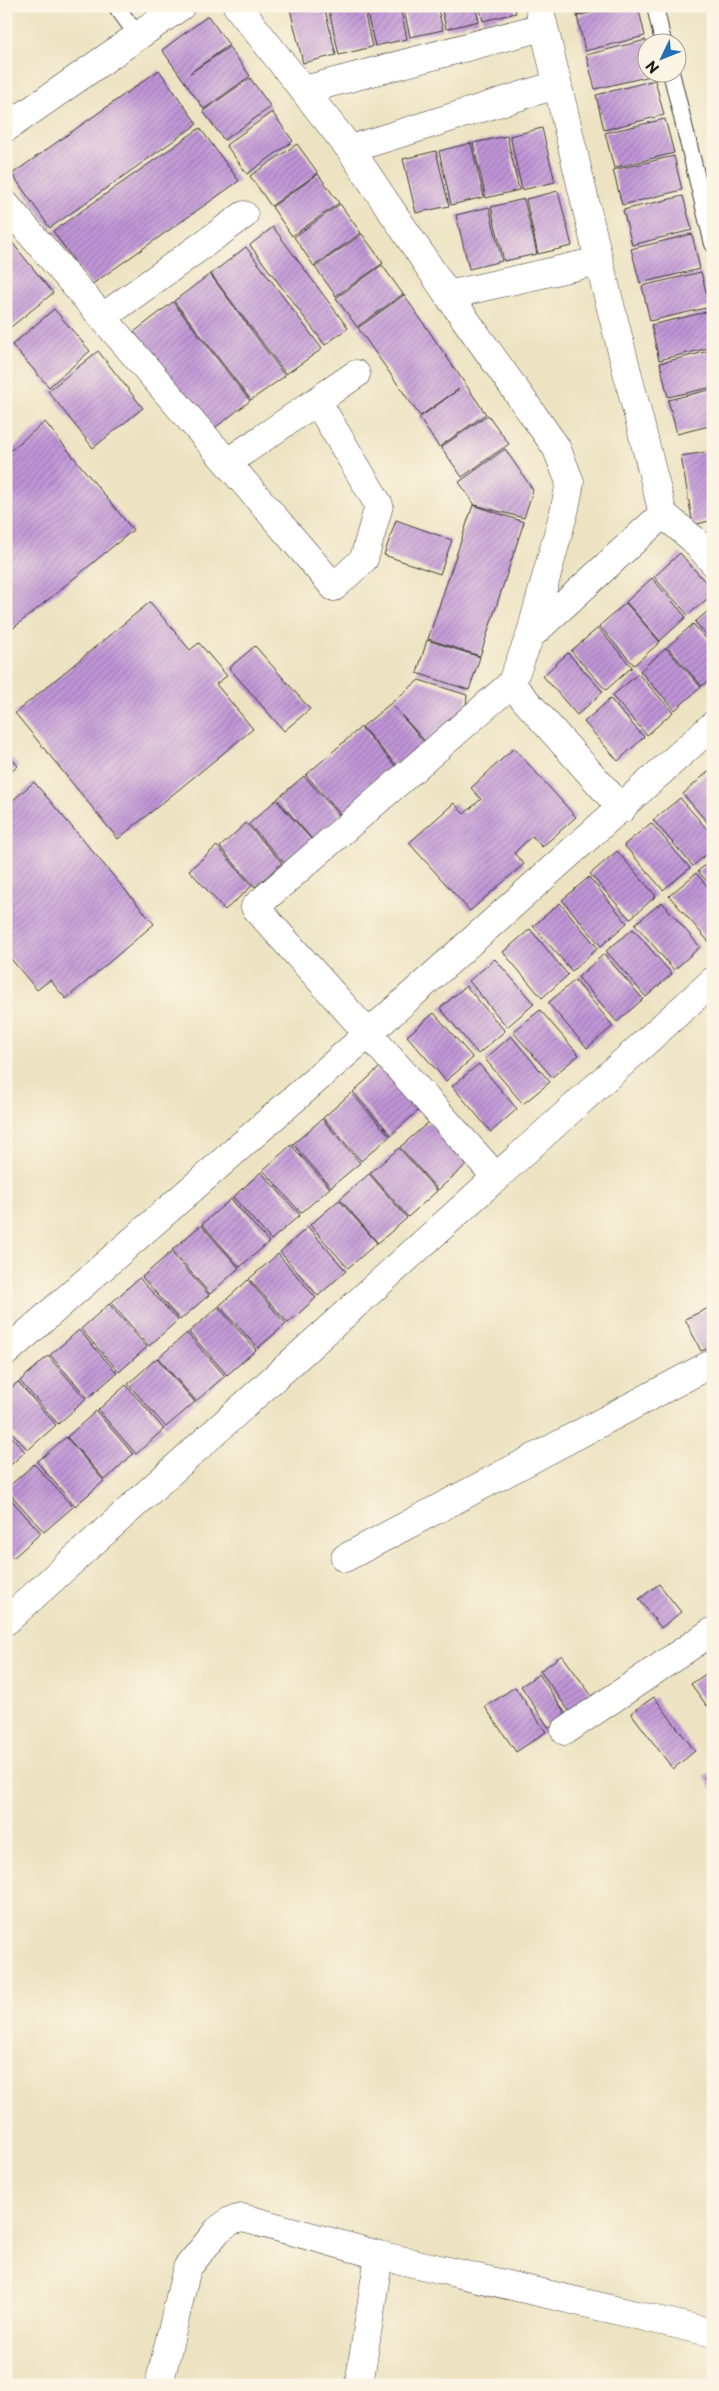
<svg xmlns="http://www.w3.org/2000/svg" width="719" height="2391" font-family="'Playpen Sans',sans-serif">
<defs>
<pattern id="building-hatch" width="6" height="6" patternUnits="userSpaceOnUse" patternTransform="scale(1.25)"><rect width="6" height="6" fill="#c095d7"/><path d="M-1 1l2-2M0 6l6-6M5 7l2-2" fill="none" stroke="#9b79ae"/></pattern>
</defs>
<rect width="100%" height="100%" fill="#fcf5e5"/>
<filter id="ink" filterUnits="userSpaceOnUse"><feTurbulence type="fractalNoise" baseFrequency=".02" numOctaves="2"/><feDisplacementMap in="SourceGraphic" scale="10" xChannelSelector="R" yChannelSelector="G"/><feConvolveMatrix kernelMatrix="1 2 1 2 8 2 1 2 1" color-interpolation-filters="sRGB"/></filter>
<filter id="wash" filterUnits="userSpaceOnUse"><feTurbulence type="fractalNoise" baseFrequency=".0096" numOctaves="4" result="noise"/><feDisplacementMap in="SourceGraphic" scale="20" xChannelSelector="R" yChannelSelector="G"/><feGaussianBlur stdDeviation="1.12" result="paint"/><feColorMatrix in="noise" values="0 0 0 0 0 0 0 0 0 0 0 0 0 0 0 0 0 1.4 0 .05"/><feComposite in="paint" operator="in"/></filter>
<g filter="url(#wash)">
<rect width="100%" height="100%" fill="#ede3c2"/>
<g id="blocks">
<path fill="url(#building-hatch)" d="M300,6H324L336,55L303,63L290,9Z
M328,6H363L372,47L339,55Z
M365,6H400L407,39L375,46Z
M403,6H437L443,30L410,37Z
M441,6H475L479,21L446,29Z
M479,6H514L516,13L483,21Z
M574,6H605V7L576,14Z
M617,6H638L645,36L585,51L577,16Z
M208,16L229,45L190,73L229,47L250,76L204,109L162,50Z
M646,40V72H654L655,75L595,89L586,55Z
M159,70L197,124L50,228L12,174Z
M250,78L271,107L224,140L203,111Z
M655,80L664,115L604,130L596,95Z
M272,112L293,141L247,174L226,145Z
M665,119L674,153L614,168L605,133Z
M200,128L239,181L91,285L53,231Z
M542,128L555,182L522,190L510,136Z
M507,136L519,190L486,198L473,143Z
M471,143L484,197L451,205L439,151Z
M297,144L318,173L271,206L250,176Z
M436,151L449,206L416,213L403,159Z
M674,156L682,190L622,205L613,170Z
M318,174L339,203L292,236L272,207Z
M558,191L572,246L538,254L526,199Z
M683,196L692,230L632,245L623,210Z
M524,199L537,254L504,261L491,207Z
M340,204L361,233L314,266L294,237Z
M489,207L502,261L469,269L456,215Z
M273,227L348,328L325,345L250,245Z
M362,234L383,263L336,296L315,267Z
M692,234L700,269L640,283L631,249Z
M6,235L53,293L6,331Z
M246,247L322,349L286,374L211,274Z
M382,265L403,294L357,327L336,298Z
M701,272L710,307L650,321L642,286Z
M210,274L285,376L251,400L174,301Z
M404,295L486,414L439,447L419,418L459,389L420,416L358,328Z
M173,302L250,401L212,430L134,332Z
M54,309L90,351L49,387L12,345Z
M711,311L713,347L659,360L651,325Z
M713,350V387L668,397L660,363Z
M98,351L143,408L93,448L48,391Z
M713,389V425L677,434L668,400Z
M488,415L509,444L462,477L441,447Z
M45,422L133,530L6,634V454Z
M505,449L533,490L524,518L475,505L459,482Z
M713,451V520L693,525L681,456Z
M473,505L524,522L480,656L428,639Z
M396,520L452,540L440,574L384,555Z
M680,553L713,591V594L688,615L654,577Z
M652,578L686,617L660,641L626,602Z
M150,602L190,650L199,643L227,676L216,684L253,729L118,839L15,713Z
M626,603L660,642L634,665L599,626Z
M713,607V642L695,622Z
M693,624L713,646V676L702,686L667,647Z
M598,628L632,667L606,690L571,651Z
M427,640L480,657L469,690L417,673Z
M255,646L310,709L284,731L229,668Z
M666,648L701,687L675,710L640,671Z
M568,653L603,692L577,715L543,676Z
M638,674L673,712L647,735L612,696Z
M419,680L467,695L466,710L427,743L392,705L425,743L398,767L362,727Z
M610,699L644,737L618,761L584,722Z
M361,727L397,768L341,815L306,775Z
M514,748L576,817L542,847L532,836L514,853L524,864L470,911L409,843L454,803L464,814L481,799L471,788Z
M6,752L18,766L6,776Z
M709,771L713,775V829L683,794Z
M304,776L340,816L313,840L277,799Z
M34,782L154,924L66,999L50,980L37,990L6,953V806Z
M680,798L713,836V848L693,866L653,820Z
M276,800L312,840L285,864L249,824Z
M246,823L282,863L255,887L220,847Z
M651,823L690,868L663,890L624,845Z
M217,846L252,886L225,910L189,870Z
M617,851L656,896L630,919L590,874Z
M713,859V888L698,871Z
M696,873L713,893V938L709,942L669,896Z
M589,877L627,923L601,946L562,900Z
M662,902L700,947L674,970L635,924Z
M560,903L598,948L572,971L533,926Z
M530,929L568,975L542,998L503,952Z
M633,929L672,974L646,997L606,951Z
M604,954L643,999L617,1022L578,977Z
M495,959L534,1004L507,1027L469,981Z
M575,980L613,1026L587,1048L548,1003Z
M466,986L505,1031L478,1054L440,1008Z
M540,1010L579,1055L552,1077L513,1032Z
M434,1013L473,1058L446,1081L407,1036Z
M511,1036L550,1082L523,1104L485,1059Z
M479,1064L517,1109L491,1132L452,1086Z
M381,1066L419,1110L391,1135L353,1092Z
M351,1093L390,1136L361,1161L323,1118Z
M322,1119L360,1163L331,1187L293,1144Z
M429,1122L466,1165L438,1190L400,1147Z
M291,1145L330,1188L301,1213L263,1170Z
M399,1148L437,1191L408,1217L370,1173Z
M261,1172L300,1215L271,1240L233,1197Z
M369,1174L407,1218L378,1243L340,1199Z
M231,1199L269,1242L240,1267L202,1224Z
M339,1200L377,1243L348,1268L310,1225Z
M201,1225L239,1268L210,1294L172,1250Z
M308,1227L346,1271L318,1296L280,1252Z
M171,1252L209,1295L180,1320L142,1277Z
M278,1254L316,1298L288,1323L249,1279Z
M139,1278L178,1320L149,1346L111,1303Z
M248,1280L286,1324L258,1348L219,1306Z
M109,1304L147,1347L119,1372L81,1329Z
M713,1306V1346L701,1351L685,1319Z
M218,1307L256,1350L227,1375L189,1332Z
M79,1330L117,1373L88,1398L50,1355Z
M187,1333L225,1376L196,1401L158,1358Z
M48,1356L86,1399L58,1424L20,1381Z
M157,1358L195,1402L166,1427L128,1384Z
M18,1382L56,1425L28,1450L6,1426V1393Z
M126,1385L164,1429L136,1454L98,1410Z
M96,1411L133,1454L105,1480L67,1437Z
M6,1430L25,1452L6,1469Z
M66,1437L104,1481L75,1506L37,1462Z
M34,1464L73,1507L44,1532L6,1489Z
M6,1494L41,1533L13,1558L6,1551Z
M659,1584L681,1612L661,1628L639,1599Z
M562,1655L594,1699L572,1715L540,1671Z
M713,1669V1702L707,1706L691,1684Z
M539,1674L567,1716L549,1728L521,1686Z
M515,1687L546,1732L516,1752L485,1707Z
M654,1697L695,1751L673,1769L631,1713Z
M713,1771V1790L704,1777Z"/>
</g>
</g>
<g filter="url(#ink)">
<use href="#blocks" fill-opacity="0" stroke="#3b3a35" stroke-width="1"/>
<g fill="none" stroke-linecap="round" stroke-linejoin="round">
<defs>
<path id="lane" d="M116,6L138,36
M655,6L663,42
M671,72L713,244"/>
<path id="street" d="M237,6L350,149L448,295L556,447L570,482L565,508L530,636
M304,90L543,27
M6,128L181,6
M350,149L556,85
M6,205L334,587L364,559L379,505L317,401
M448,295L599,261
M103,317L244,215
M228,462L356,374
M663,514L693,539L713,562
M511,684L622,809
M497,1178L255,907L511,684L530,636L663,514L599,261L539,6
M6,1352L368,1034L713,725
M345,1558L713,1363
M6,1621L713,981
M565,1731L713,1631
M159,2385L187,2268L218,2230L230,2221L243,2218L379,2255L713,2333
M359,2385L379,2255"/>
</defs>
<use href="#lane" stroke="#3b3a35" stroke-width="18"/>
<use href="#street" stroke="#3b3a35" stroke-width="29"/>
<use href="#lane" stroke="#fff" stroke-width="16"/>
<use href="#street" stroke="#fff" stroke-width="28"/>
</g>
</g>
<rect width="719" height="2391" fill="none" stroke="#fcf5e5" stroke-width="25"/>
<g transform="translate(662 58) rotate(227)"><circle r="24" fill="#fcf5e5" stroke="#a29e95"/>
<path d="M0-4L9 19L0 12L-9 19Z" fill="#1f6fb2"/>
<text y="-8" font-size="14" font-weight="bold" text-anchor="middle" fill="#1c1c1c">N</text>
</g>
</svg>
